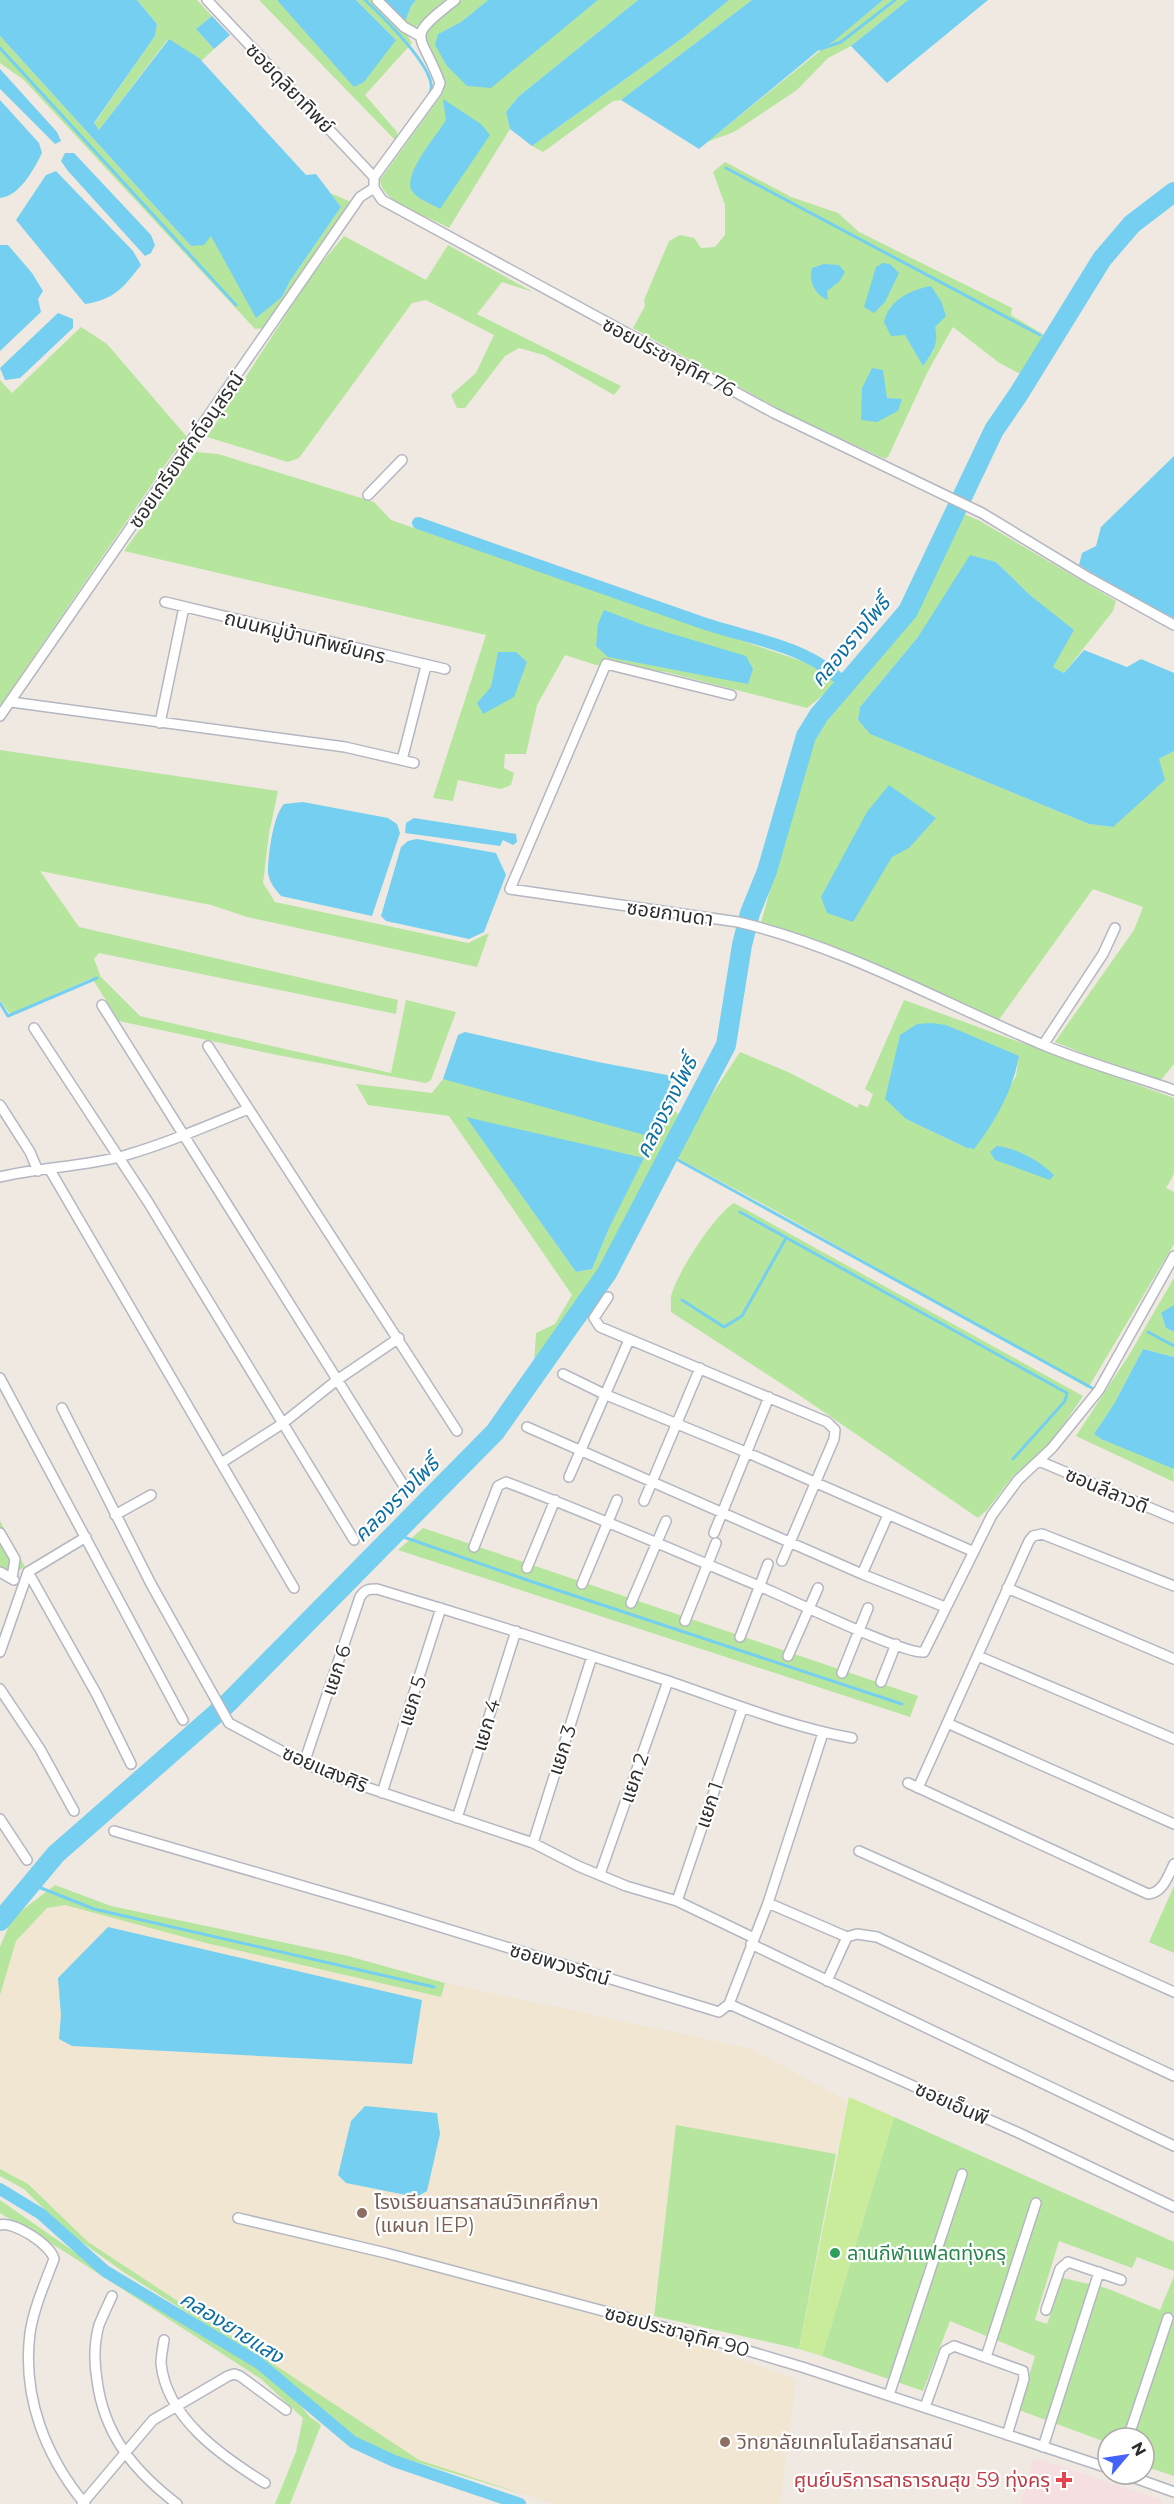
<svg xmlns="http://www.w3.org/2000/svg" width="1174" height="2504" font-family="Montserrat,'Noto Sans Thai',sans-serif">
<rect width="100%" height="100%" fill="#efe9e1"/>
<path fill="#f0e6d1" d="M65,1905L206,1943L441,1997L445,1983L752,2049L847,2101L836,2154L676,2126L651,2329L701,2345L796,2380L780,2504H555L445,2470L419,2460L88,2242L28,2184L0,2169V1995L16,1941L47,1908Z"/>
<path fill="#f5dfe0" d="M1039,2459L1161,2500L1162,2504H1021L1033,2460Z"/>
<path fill="#b6e59e" fill-rule="evenodd" d="M137,0H197L212,16L196,29L214,49L201,61L168,39L99,130L94,124L155,36L157,24Z
M259,0H277L297,21L396,40L356,0H373L407,35L412,43L365,95L397,132V142Z
M416,0H448L429,14L413,30L405,22L411,6Z
M462,0H488L461,22L438,34L548,39L598,0H638L518,97L506,112L510,129L449,228C431,217 381,203 380,180L440,97C446,72 434,64 423,42C428,22 446,12 462,0Z
M729,0H752L621,100L613,101L543,152L532,146L684,37Z
M883,0H908L851,46L828,58L797,90L734,132L707,142Z
M0,36L191,246L211,235L229,265L264,310L282,297L290,281L341,207L330,193L351,202L263,328L255,329L24,80L0,63Z
M725,162L791,197L838,213L859,232L1012,308L1011,315L1044,335L1022,375L998,362L953,327L928,371L888,457L885,459L788,414L633,328L645,306L644,300L669,241L680,235L694,238L701,248L715,247L725,235V205L713,172ZM905,334L934,350L923,366V365Z
M344,236L426,280L448,245L533,292L502,282L477,314L621,386L614,395L544,355L519,348L505,356L465,408H457L451,395L476,373L494,335L426,300L412,303L299,458L288,462L207,437L313,273Z
M81,327L107,344L187,437L172,455L0,706V380L12,393Z
M196,452L218,454L374,502L391,520L810,664L833,677V687L807,708L666,672L596,665L565,655L537,705L526,754H505L504,768L514,773L511,785L501,789L458,780L453,801L433,798L486,635L124,551Z
M960,512L980,521L1116,601L1113,611L1064,673L1053,667L1031,596L996,562L918,637L860,707L858,720L870,734L1089,824L1112,827L1159,759L1174,751V1064L1161,1080L1097,1059L1055,1042L1134,930L1143,907L1093,889L998,1021L859,959L761,923L811,741L913,615Z
M0,750L278,791L269,834L263,883L275,902L468,943L489,933L477,967L247,917L211,905L40,871L79,927L398,1000L396,1014L99,953L94,959L101,977L140,1016L391,1073L406,1000L456,1012L431,1080L426,1083L277,1055L119,1021L92,978L10,1014L0,1000Z
M904,1000L1174,1098V1174L1166,1188L1174,1192V1244L1088,1388L776,1211L679,1159L678,1146L740,1052L788,1072L858,1108L859,1104L868,1107L873,1094L865,1089ZM995,1047L1019,1056L1016,1076L974,1149L967,1148L906,1119Z
M443,1079L660,1129L665,1113L673,1109L679,1115L602,1270L534,1365L536,1333L555,1324L572,1295L449,1116L368,1105L356,1084L432,1093ZM467,1117L610,1226L592,1269L576,1272Z
M734,1203L1083,1396L1047,1449L1013,1476L987,1510L978,1518L802,1397L671,1312C671,1306 670,1298 672,1293C678,1272 715,1214 734,1203Z
M1174,1278V1305L1161,1314L1166,1328L1174,1332V1357L1143,1349L1114,1404L1094,1434L1101,1439L1173,1467L1174,1482L1076,1436L1129,1355Z
M0,1521L25,1567L2,1579L0,1576Z
M423,1528L918,1696L910,1717L398,1550Z
M55,1885L111,1906L348,1956L445,1983L441,1997L206,1943L65,1905L47,1908L16,1941L0,1995V1947L12,1918Z
M1174,1886V1953L1149,1942Z
M894,2117L1174,2242V2271L1137,2257L1132,2268L1059,2241L1035,2320L1047,2324L1063,2278L1106,2288L1160,2310L1174,2276V2476L1144,2466V2438H1108V2443L1019,2410L1035,2356L950,2321L923,2391L822,2356Z
M676,2125L836,2154L799,2349L654,2316Z
M0,2169L28,2184L88,2242L419,2460L526,2495L373,2449L355,2437L255,2356L122,2271L65,2230L24,2189L0,2176Z
M0,2200L89,2262L266,2370L296,2400L310,2417L321,2425L290,2504H275L296,2452L303,2418L261,2379L62,2250L0,2213Z"/>
<path fill="#c9ec9a" d="M849,2097L894,2117L822,2356L799,2349Z"/>
<path fill="#75cff0" d="M0,0H137L157,24L155,36L94,123L99,130L169,39L199,58L306,175L316,174L341,207L290,281L282,297L256,318L211,236L204,245L191,246L0,36Z
M277,0H356L396,40L364,82L354,87Z
M382,0H416L411,6L405,22Z
M488,0H598L491,88L467,86L447,66L435,45L438,34L461,22Z
M638,0H729L684,37L532,146L510,129L506,112L518,97Z
M752,0H883L834,41L820,49L699,149L621,100Z
M908,0H988L887,83L851,46Z
M212,16L230,35L214,49L196,29Z
M0,69L57,132L61,141L55,144L0,89Z
M443,99L481,124L490,135L440,209C432,204 417,199 412,191C402,175 437,135 446,120Z
M0,100L39,143L42,153C34,169 20,196 0,198Z
M65,153H74L151,235L155,245L151,253L145,256L68,171L61,161Z
M56,171L133,251L141,265C124,287 114,300 85,304L16,220L46,175Z
M0,245H8L32,273L43,291L38,299L41,312L0,351Z
M883,263L890,264L899,273L885,302L874,313L864,307L876,267Z
M824,264L839,265L845,272L839,282L827,291L828,300C815,295 808,281 812,268Z
M931,286L941,301L946,316L935,327C939,344 933,352 923,366L905,335L891,336L884,322C889,300 910,290 931,286Z
M58,313L73,319V328L20,378L5,380L0,368Z
M872,368L883,370L887,398L902,399L898,411L877,422L861,420L862,388Z
M1174,456V618L1132,597L1079,565L1082,553L1096,546L1101,527Z
M970,555L996,562L1031,596L1074,630L1053,667L1064,673L1084,650L1127,667L1141,659L1174,673V751L1159,759L1165,780L1113,827L1089,824L870,734L858,720L860,707L918,637Z
M604,610L646,626L746,656L753,669L748,684L608,657L596,646L598,624Z
M498,652H516L527,662L514,697L483,714L477,703L491,687Z
M889,785L936,818L909,848L892,857L853,922L827,913L821,897L867,812Z
M303,802L388,818L397,824L400,833L372,916L281,896C275,889 269,882 268,872C268,855 273,816 284,804Z
M414,818L516,834L517,842L513,845L503,840L500,846L405,833L406,823Z
M417,839L496,853L506,875L484,932L469,939L386,921L381,916L401,847L408,841Z
M932,1023L946,1025L1019,1056C1013,1090 995,1122 974,1149L967,1148L906,1119L885,1099L900,1035L917,1024Z
M465,1032L598,1062L667,1075L672,1079L667,1091L675,1096L673,1109L665,1113L660,1129L648,1136L443,1079L458,1035Z
M466,1117L644,1158L610,1226L592,1269L576,1272Z
M997,1146C1017,1148 1040,1161 1054,1175L1050,1180L995,1160L990,1152Z
M1174,1305V1332L1166,1328L1161,1313Z
M1143,1349L1174,1357V1469L1101,1439L1094,1434L1114,1404Z
M108,1927L422,2000L412,2064L72,2046L59,2039L61,2015L58,1978Z
M365,2106L437,2113L440,2134L427,2191L416,2197L346,2183L338,2175L351,2121Z"/>
<g fill="none" stroke-linecap="round" stroke-linejoin="round">
<path stroke="#75cff0" stroke-width="3" d="M365,0C381,15 436,68 431,90C429,99 410,120 404,129
M0,48L236,305
M820,49L841,42L895,0
M726,168L1040,335
M1049,341H1050
M0,1003L8,1016L97,978
M667,1154L1092,1388
M740,1212L1067,1393L1065,1401L1013,1459
M682,1300L724,1327L742,1316L786,1238
M1148,1332L1174,1346
M395,1534L533,1582L902,1704
M31,1884L94,1909L434,1987"/>
<path stroke="#75cff0" stroke-width="12" d="M418,523C512,556 606,589 700,622C748,639 810,645 845,685
M0,2189L41,2214L105,2271L259,2363L353,2442L394,2461L520,2504"/>
<path stroke="#75cff0" stroke-width="20" d="M0,1921L56,1854L227,1704L495,1432L607,1273L726,1045L742,945L750,913L767,871L806,736L819,715L908,611L994,430L1018,395L1102,259L1132,224L1174,192"/>
<defs>
<path id="street" d="M207,0L374,177
M377,0L404,27L420,36
M455,0C403,40 421,31 440,83L437,91L374,177V188L382,200L774,413L982,513L1089,578L1174,625
M368,495L402,460
M165,602L445,669
M731,695L606,664L510,889L738,922C844,947 941,1002 1041,1044C1084,1062 1130,1075 1174,1090
M11,702L345,747L414,763
M0,716L360,197L374,188
M160,723L184,607
M402,760L426,666
M102,1005L407,1491
M34,1028L148,1202L354,1540
M1043,1045L1103,954L1115,928
M208,1046L457,1431
M0,1105L30,1152L38,1171
M50,1170L294,1588
M0,1177C40,1167 83,1167 123,1156C165,1144 207,1126 248,1109
M608,1297L594,1318L600,1327L827,1422L835,1430L834,1439L782,1561
M563,1374L604,1394L748,1453L972,1551
M0,1378L183,1720
M62,1408L151,1584L229,1723L304,1763L333,1776L533,1843L578,1866L626,1886L677,1901L754,1938
M527,1427L862,1574L945,1607
M1039,1461L1174,1518
M221,1463L282,1424L337,1380L399,1338
M569,1477L629,1340
M644,1501L700,1368
M115,1515L151,1495
M0,1533L15,1559L12,1578
M714,1533L769,1397
M474,1547L498,1486L506,1482C592,1514 675,1551 759,1586C786,1597 904,1655 924,1652L992,1515L1018,1480L1052,1448L1099,1390L1174,1256
M527,1568L555,1500
M0,1572L14,1580
M28,1572L97,1695L131,1764
M862,1574L888,1515
M582,1584L617,1500
M1007,1588L1174,1659
M631,1603L666,1521
M685,1621L716,1543
M740,1637L768,1564
M0,1652L28,1572L86,1537
M788,1656L818,1588
M978,1656L1174,1739
M842,1673L868,1608
M881,1682L896,1644
M0,1689L40,1749L74,1811
M947,1723L1174,1824
M304,1763L360,1597C365,1589 369,1589 377,1589C474,1618 569,1648 665,1680C727,1701 787,1726 852,1738
M908,1783L1148,1894C1163,1893 1168,1876 1174,1864
M918,1788L1029,1541L1033,1536L1042,1534L1174,1586
M382,1793L441,1608
M457,1818L516,1631
M0,1819L27,1860
M114,1831L385,1910L719,2012L729,2004L768,1903L823,1733
M533,1843L592,1656
M859,1851L1174,1992
M600,1874L668,1681
M677,1901L742,1709
M768,1903L847,1937L827,1981
M847,1937L857,1934L877,1937L1174,2076
M751,1944L1174,2146
M729,2004L1019,2133L1174,2207
M238,2218L386,2253L712,2340L802,2367L1108,2468
M0,2225C14,2221 51,2245 54,2259C45,2283 34,2307 30,2333C22,2396 45,2456 85,2504
M112,2296C108,2305 103,2315 99,2325C94,2343 94,2362 97,2380C104,2435 134,2471 177,2504
M1046,2310L1060,2269L1068,2262L1121,2280
M164,2340C163,2347 161,2356 161,2363C166,2418 223,2457 265,2483
M986,2357L1036,2203
M889,2395L962,2174
M925,2407L945,2351L954,2346L1023,2371L1024,2379L1007,2435
M1128,2438L1168,2318
M1043,2447L1099,2272
M1124,2474L1174,2492
M82,2504L153,2420L228,2376L234,2374L240,2376L286,2410"/>
</defs>
<use href="#street" stroke="#b4b7c1" stroke-width="12"/>
<use href="#street" stroke="#fff" stroke-width="9"/>
</g>
<g fill="#8d6e63" stroke="#fff" stroke-width="2">
<circle cx="362" cy="2213" r="6"/>
<circle cx="725" cy="2442" r="6"/>
</g>
<circle fill="#2e9e5b" stroke="#fff" stroke-width="2" cx="835" cy="2253" r="6"/>
<path fill="#e0444e" stroke="#fff" stroke-width="2" d="M1061 2471h6v6h6v6h-6v6h-6v-6h-6v-6h6z"/>
<g text-anchor="middle" dominant-baseline="central" stroke-width="4.5" stroke-linejoin="round" paint-order="stroke">
<g font-size="20" fill="#2e2e2e" stroke="#fff">
<text transform="translate(290 88) rotate(46)">ซอยดุลิยาทิพย์</text>
<text transform="translate(669 357) rotate(28)">ซอยประชาอุทิศ 76</text>
<text transform="translate(186 450) rotate(-55)">ซอยเกรียงศักดิ์อนุสรณ์</text>
<text transform="translate(305 637) rotate(14)">ถนนหมู่บ้านทิพย์นคร</text>
<text transform="translate(670 913) rotate(8)">ซอยกานดา</text>
<text transform="translate(1107 1490) rotate(23)">ซอนลีลาวดี</text>
<text transform="translate(336 1670) rotate(-71)">แยก 6</text>
<text transform="translate(412 1701) rotate(-72)">แยก 5</text>
<text transform="translate(486 1725) rotate(-73)">แยก 4</text>
<text transform="translate(562 1750) rotate(-72)">แยก 3</text>
<text transform="translate(325 1769) rotate(23)">ซอยแสงศิริ</text>
<text transform="translate(634 1778) rotate(-71)">แยก 2</text>
<text transform="translate(709 1805) rotate(-71)">แยก 1</text>
<text transform="translate(560 1964) rotate(17)">ซอยพวงรัตน์</text>
<text transform="translate(952 2103) rotate(24)">ซอยเอ็นพี</text>
<text transform="translate(677 2331) rotate(15)">ซอยประชาอุทิศ 90</text>
</g>
<g font-size="20" fill="#785e54" stroke="#fff" text-anchor="start">
<text x="374" y="2202">โรงเรียนสารสาสน์วิเทศศึกษา<tspan x="374" dy="23">(แผนก IEP)</tspan></text>
<text x="737" y="2442">วิทยาลัยเทคโนโลยีสารสาสน์</text>
</g>
<g font-size="20" fill="#27864d" stroke="#fff" text-anchor="start">
<text x="847" y="2253">ลานกีฬาแฟลตทุ่งครุ</text>
</g>
<g font-size="20" fill="#be3a42" stroke="#fff" text-anchor="end">
<text x="1050" y="2480">ศูนย์บริการสาธารณสุข 59 ทุ่งครุ</text>
</g>
<g font-size="21" font-style="italic" fill="#0d6fa3" stroke="#fff">
<text transform="translate(850 641) rotate(-50)">คลองรางโพธิ์</text>
<text transform="translate(666 1107) rotate(-63)">คลองรางโพธิ์</text>
<text transform="translate(396 1499) rotate(-45)">คลองรางโพธิ์</text>
<text transform="translate(232 2327) rotate(32)">คลองยายแสง</text>
</g>
</g>
<g transform="translate(1126 2456) rotate(61)"><circle r="28" fill="#ffffff" stroke="#ababab" stroke-width="1.5"/>
<path d="M0-4.5L10 22L0 15L-10 22Z" fill="#4264fb"/>
<text y="-9" font-size="16" font-weight="bold" text-anchor="middle" fill="#2e2e2e">N</text>
</g>
</svg>
